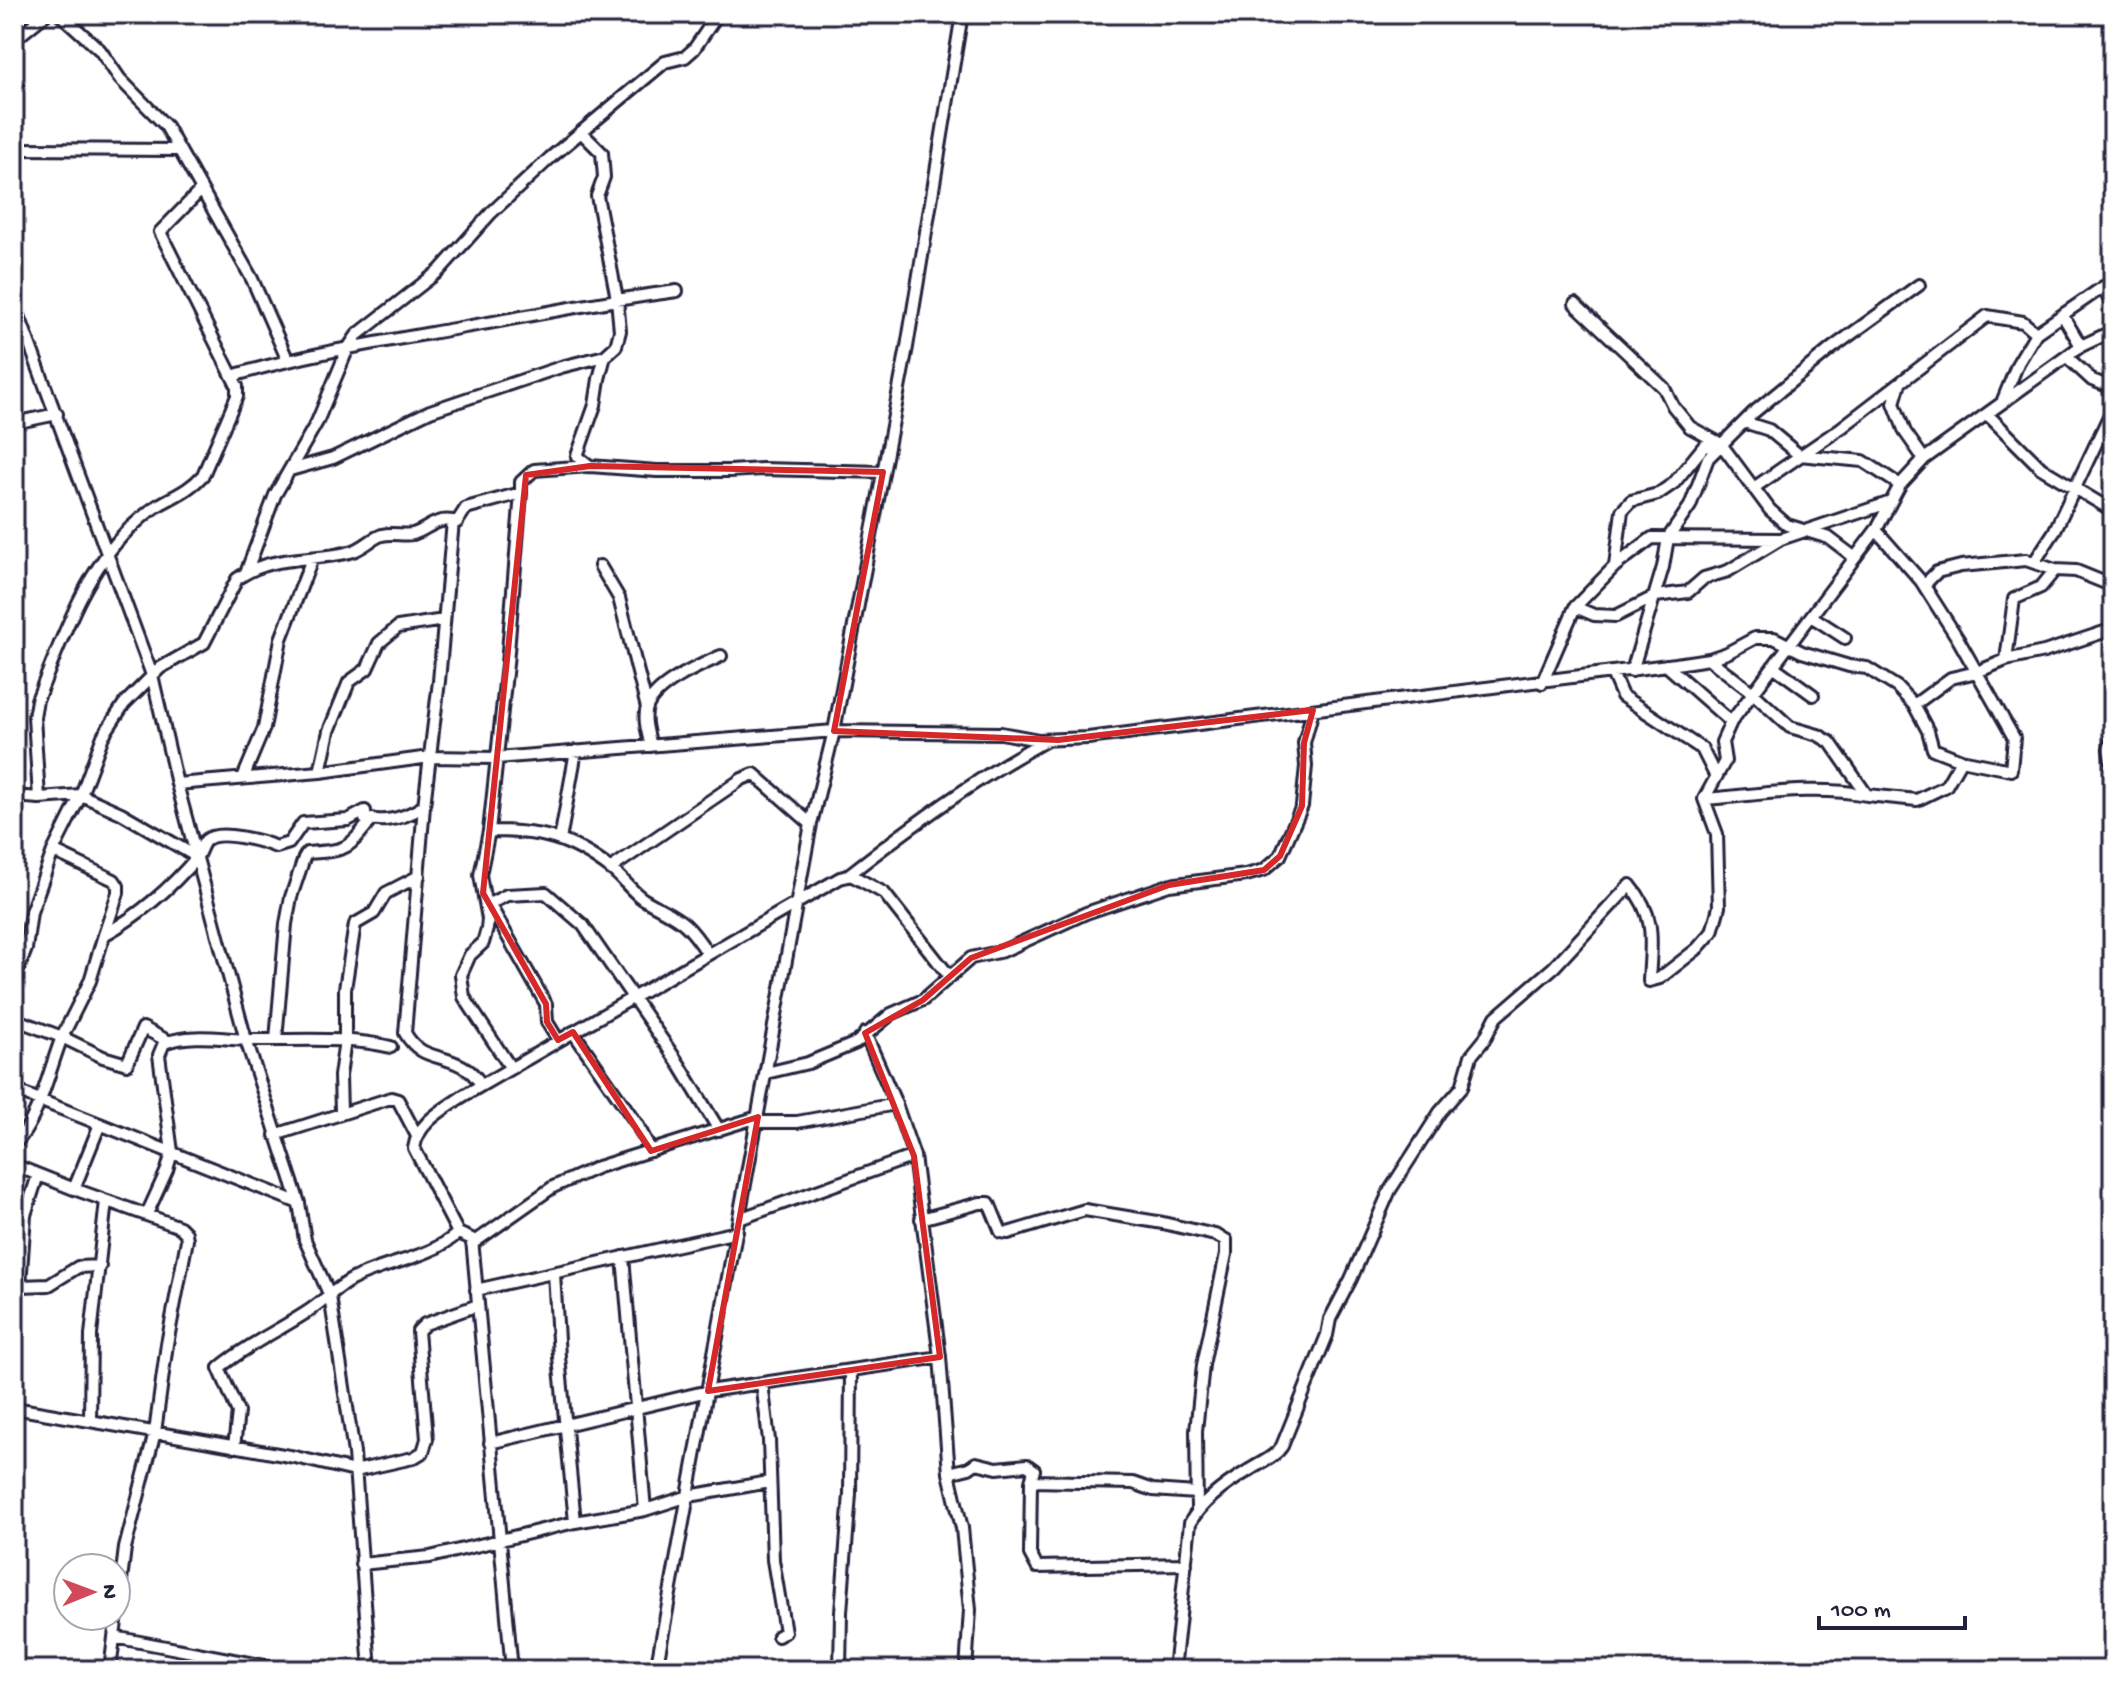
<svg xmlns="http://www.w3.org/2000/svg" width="2127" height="1684" font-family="'Gochi Hand',sans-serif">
<rect width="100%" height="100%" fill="#fff"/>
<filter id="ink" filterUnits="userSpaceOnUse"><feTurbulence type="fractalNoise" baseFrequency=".0125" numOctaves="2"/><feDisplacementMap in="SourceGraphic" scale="16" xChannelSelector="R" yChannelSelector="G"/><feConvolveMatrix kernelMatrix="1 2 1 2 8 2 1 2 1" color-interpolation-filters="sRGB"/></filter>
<g filter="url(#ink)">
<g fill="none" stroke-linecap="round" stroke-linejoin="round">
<defs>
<path id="minor" d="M60,14L100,50L120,79L166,126L252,279L288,361
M14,40L46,14
M14,149L179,150
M201,190L160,232L232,376
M2103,287L2113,307
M14,302L152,675L177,784L246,1040L299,1203
M1575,304L1664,388L1673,406L1690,427L1721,444
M2063,316L2081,346
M2067,357L2092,380L2113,388
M1900,383L1894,403L1905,432L1924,459
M2003,400L2018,363L2036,333L2103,287L2113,289
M1987,414L2041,468L2113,511
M1744,422L1769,430L1799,455L1863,461L1900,485
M14,423L57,414
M590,466L657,471H730L762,469L883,472
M290,470L333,458L430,411L561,367L605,356L616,346L620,331L617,299L597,196L604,177L602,153L581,132
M1755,487L1841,428L1987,316L2023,322L2036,333
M521,493V482L534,470L590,466L577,456L595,405L599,379L605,356
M453,521L457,522L466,508L521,493L507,664L489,831L480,875L488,919L487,929L483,943L470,955L461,975L464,997L510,1067
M1876,530L1921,581L1958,639L2014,738L2011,770L1961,760L1933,749L1928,731L1914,705L1951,678L1977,672L2006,660L2044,652L2113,629
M2035,561L2054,532L2113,408
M600,566L619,598L647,708
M1615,566L1652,538L1781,539L1891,502
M246,573L275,495L317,422L348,348L357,335L439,271L491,213L550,158L665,62L685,57L694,49L718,14
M1924,585L1937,572L1961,566L2026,560L2055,570L2076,571L2113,586
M1575,607L1594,615L1616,616L1656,596L1688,592L1704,578L1728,571L1781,539
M1811,616L1845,638
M1709,659L1753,693L1790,727L1818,735L1830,742L1867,795L1917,800L1946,786L1961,760
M2006,660L2014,599L2041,587L2055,570
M1666,665L1731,722
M1773,666L1813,695
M1632,671L1663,567L1668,538L1690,506L1708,458L1753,413L1832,348L1919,285
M1612,673L1622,696L1702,749L1716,777
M1542,683L1575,607L1615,566L1622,511L1631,501L1658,494L1674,483L1704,446L1721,444L1770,510L1787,525L1829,538L1854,557
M2113,736L2109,749L2113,772
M651,746C648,734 643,719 647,707C656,684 699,666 721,656
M320,772L329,731L349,682L367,669L379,643L398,627L444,620
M243,778L264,728L281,639L312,559
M177,784L320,772L430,757L496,758L834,731L1001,733L1039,740L1088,738L1676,664L1709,659L1727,653L1755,638H1774L1802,652L1849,666L1867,668L1897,687L1914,705
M14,796L39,798L81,795L103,736L124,704L160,668L204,643L237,579C271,554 311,562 350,552C363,549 370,539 382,535C392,532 403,536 413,534C429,529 434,518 453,521L439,681L424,806L405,1033C421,1060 438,1053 462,1066C470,1070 476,1077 481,1084
M39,798L34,717L37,700C61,642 83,574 129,529C138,521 147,512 157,506C174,496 190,490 203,475L237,396V386L232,376C308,353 387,341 465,327C536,315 606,300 677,291
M1704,799C1759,795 1812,785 1867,795
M489,831C541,831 569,837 611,869C623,878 631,891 643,899C679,920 684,917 708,954
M560,840L576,751
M53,851L114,880L118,886V893L104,935
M610,869L742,779L754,774L811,824
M847,876C910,827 975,779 1045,741
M488,902L546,1004L547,1022L558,1040
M489,904L507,895L546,893L583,925L679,1064L719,1130
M14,980L26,949L31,912L53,851L81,795L121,813L197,857C200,852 202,844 206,840C219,829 262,841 276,847L289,843L303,823L348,820L365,811V819C372,819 380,821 386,820C398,819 413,813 424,806
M14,1019L62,1037C49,1070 39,1120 14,1145
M573,1032L637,1124L651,1151
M865,1033L896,1104L914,1156L940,1357L949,1473L962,1528L970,1610L966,1670
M276,1040L286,924L291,897L304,858L307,853C348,850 346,851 372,819
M168,1041L143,1028L127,1064L103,1057L62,1037L90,981L104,935C141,914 170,889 197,857
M766,1073L808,1063L856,1043L891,1014L923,1000L971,958L1003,951L1086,913L1169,885L1246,875L1264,870L1280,856L1302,806L1306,766L1304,743L1313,710
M14,1090L299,1203L305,1240L330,1296L354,1453L370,1670
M341,1112L340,1076L345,1040V989L355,924L374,913L386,893L419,876
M757,1122H797L896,1104
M100,1124L74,1189L180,1227L186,1233L187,1240L167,1344L155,1432L125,1548L110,1670
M275,1135L391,1098L398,1100L417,1136
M14,1165L74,1189
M147,1214L167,1170L172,1152L159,1055L164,1043C192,1033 221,1039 249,1040C296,1041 345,1036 391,1047
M739,1219L914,1156
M921,1219L980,1203H989L1001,1232L1008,1233L1085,1210L1163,1223L1215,1235L1226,1240V1254L1203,1365L1196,1431L1197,1510
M472,1244L553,1187L598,1167L758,1117
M623,1257L645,1510
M554,1273L559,1357L575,1522
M20,1286L25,1215L38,1175
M476,1290L737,1232
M14,1291L20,1286L49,1285L78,1267L100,1266
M851,1370L940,1357
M762,1383L769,1440L773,1560L785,1632L778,1636
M14,1408L90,1421L91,1335L106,1201
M90,1421L295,1457L355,1471L413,1458L423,1452L427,1439L418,1331L425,1324L478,1305
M490,1443L708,1391L851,1370L850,1494L841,1612L840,1670
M234,1447L238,1412L219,1368C245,1346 278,1331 307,1312C322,1302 335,1289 351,1280C384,1262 430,1259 458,1233
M949,1473L969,1468L976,1463L997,1468L1027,1465L1034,1470L1031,1481L1030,1554L1037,1567L1186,1564
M1031,1481L1133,1483L1153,1490L1196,1493
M361,1564L430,1557L575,1522L645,1510L689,1496L769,1482
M114,1637L286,1670
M512,1670L472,1239L458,1233L414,1148C418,1122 443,1110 463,1096L840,878L851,875L884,893L950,977
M622,1670L657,1664
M656,1670L811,824L834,731L907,347L962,14
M1174,1670L1190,1523C1202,1500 1229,1482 1251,1469C1262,1462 1275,1457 1282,1446L1327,1335L1330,1319L1351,1279L1390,1190L1440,1112L1462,1087L1471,1056L1484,1040L1496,1017L1554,967L1630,885C1657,917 1651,942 1649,981L1660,978L1697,949L1712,932L1719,907L1717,834L1704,799L1725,761L1722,742L1731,722L1876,530L1900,485L1924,459L2081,346L2113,331"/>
</defs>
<use href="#minor" stroke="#22223b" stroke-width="16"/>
<use href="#minor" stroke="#fff" stroke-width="10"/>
</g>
</g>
<path fill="none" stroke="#d62828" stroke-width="6" stroke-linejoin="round" d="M590,466L883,472L834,731L1058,740L1313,710L1304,743L1302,806L1280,856L1264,870L1169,885L971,958L923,1000L865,1033L914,1156L940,1357L708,1391L758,1117L651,1151L573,1032L558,1040L547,1022L546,1004L483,893L526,475Z"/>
<rect width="2127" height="1684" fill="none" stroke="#fff" stroke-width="48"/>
<rect x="24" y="24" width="2079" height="1636" fill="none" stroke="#22223b" stroke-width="3" filter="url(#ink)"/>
<g transform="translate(92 1592) rotate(89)"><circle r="38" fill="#ffffff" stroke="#a7a7b1" stroke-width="2"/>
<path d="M0-6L14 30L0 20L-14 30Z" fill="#d1495b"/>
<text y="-12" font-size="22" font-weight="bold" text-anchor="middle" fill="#22223b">N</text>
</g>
<path d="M1819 1616v12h146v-12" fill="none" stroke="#22223b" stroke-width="4"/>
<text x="1831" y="1616" font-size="24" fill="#22223b" stroke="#ffffff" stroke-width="6" paint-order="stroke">100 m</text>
</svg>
